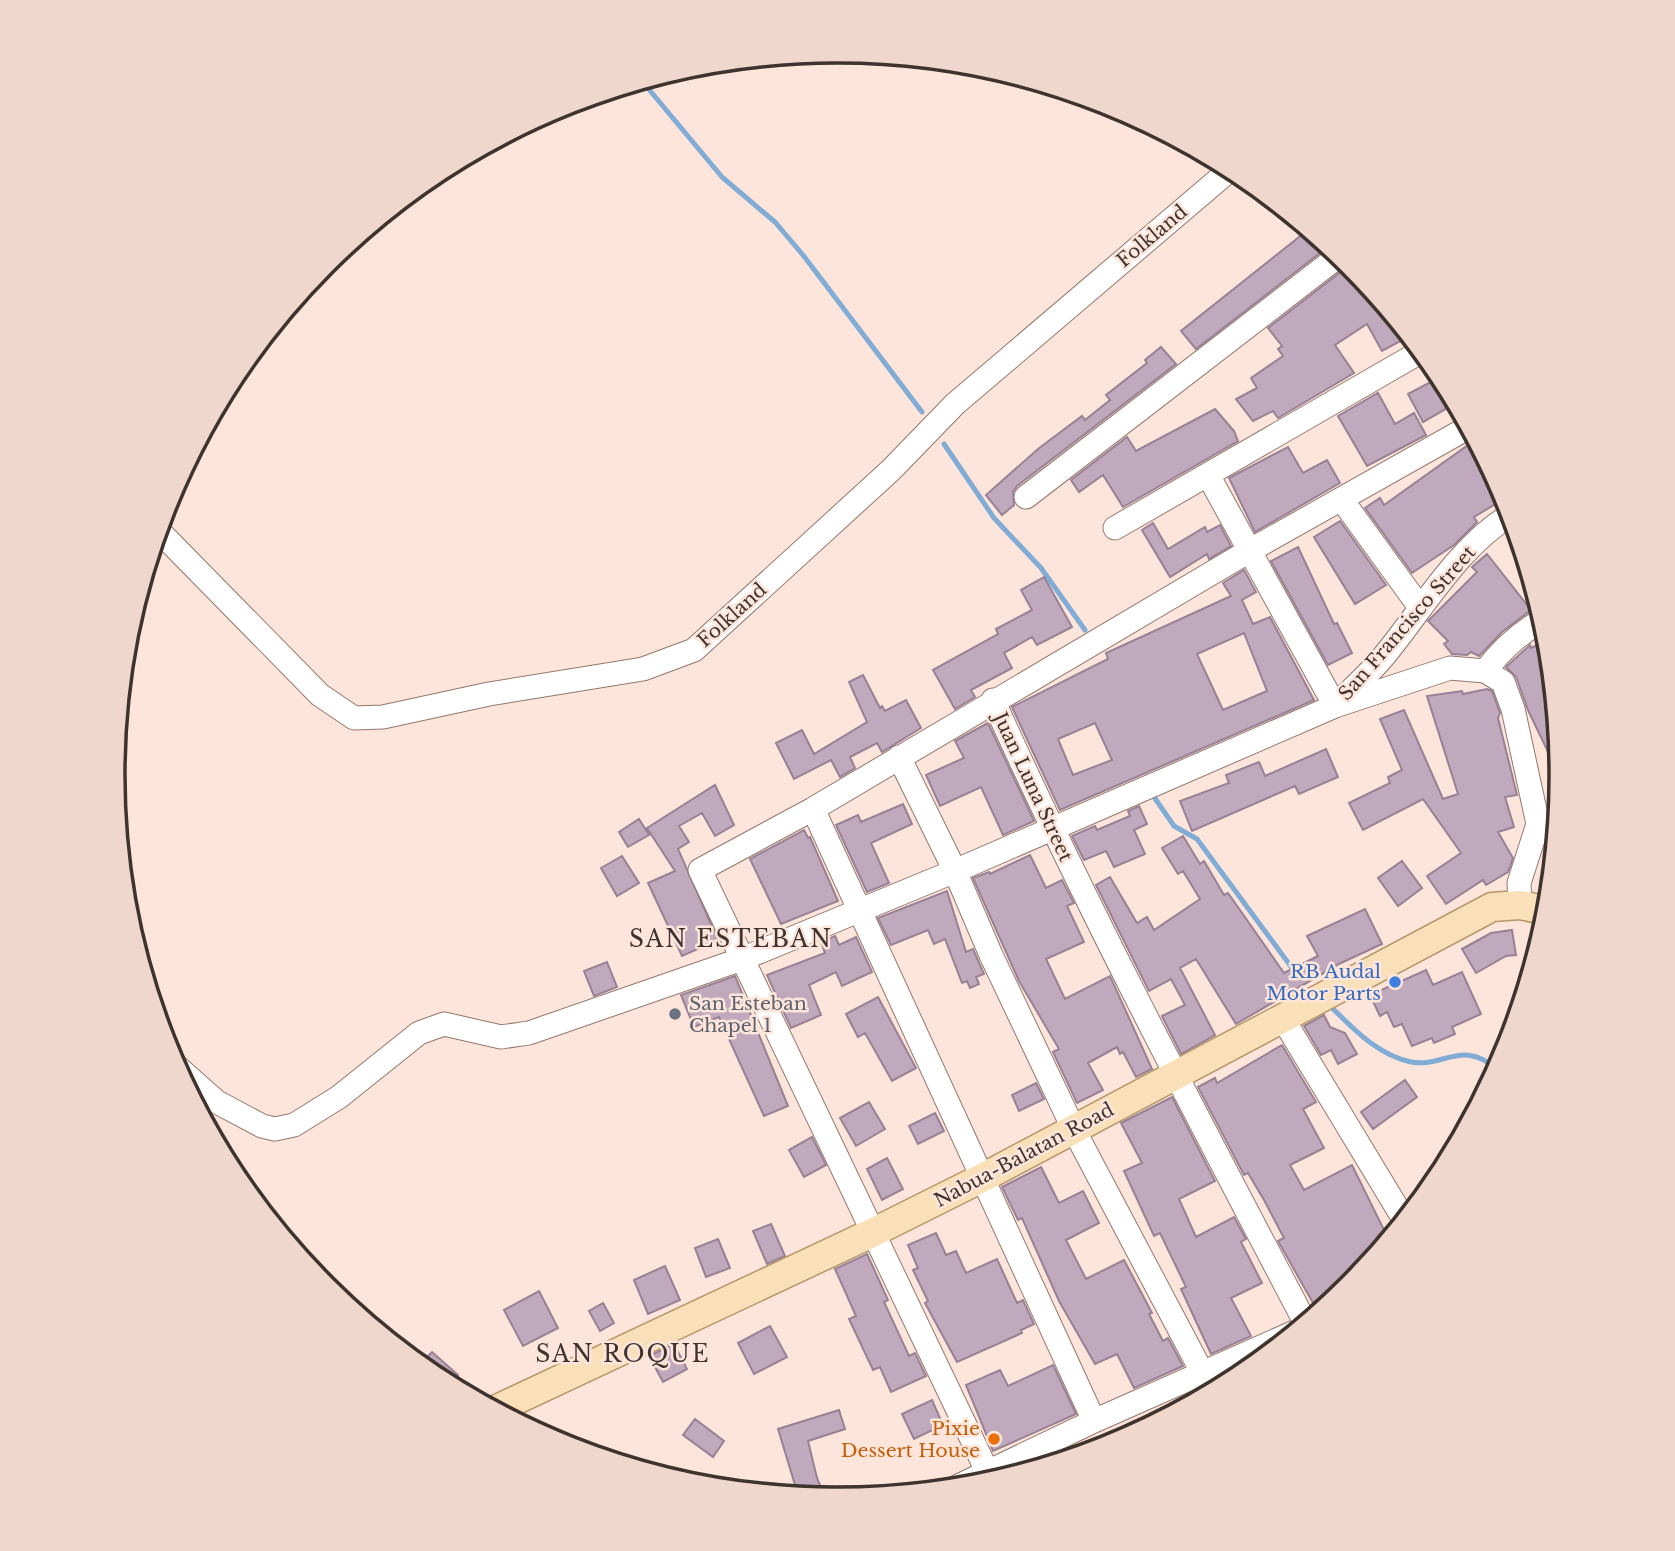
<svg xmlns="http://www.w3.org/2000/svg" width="1675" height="1551" font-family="'Libre Baskerville',serif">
<rect width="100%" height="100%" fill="#fee5db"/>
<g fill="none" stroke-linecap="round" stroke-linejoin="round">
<path stroke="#81acd5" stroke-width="5" d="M642,81L722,177L775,222L803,255L922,412
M944,444L994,518L1041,568L1085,630
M1152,794L1174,826L1197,839L1295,972
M1327,1003C1351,1026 1376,1055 1411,1062C1444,1068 1462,1038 1498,1070"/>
</g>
<path fill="#c1a9bd" stroke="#988194" stroke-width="2" fill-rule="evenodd" d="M1309,229L1329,246L1196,349L1181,331Z
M1351,264L1410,336L1382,351L1367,324L1335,345L1354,373L1278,418L1273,411L1253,421L1236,399L1257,388L1251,378L1283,356L1278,349L1282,346L1268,328Z
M1161,347L1176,364L1017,486L1013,492L1014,505L1002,515L986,495L1038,449L1082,416L1085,420L1110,400L1106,395L1147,363L1145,360Z
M1442,376L1456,403L1423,422L1408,394Z
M1378,393L1395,424L1414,413L1426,435L1367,466L1338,416Z
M1215,409L1234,431L1238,441L1123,507L1103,475L1079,492L1071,480L1127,437L1136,451Z
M1475,440L1507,497L1474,517L1477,522L1454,545L1412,573L1365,508L1380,498L1384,505Z
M1288,447L1303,473L1327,460L1340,483L1255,532L1229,478Z
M1340,521L1386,585L1355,604L1314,537Z
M1153,523L1168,549L1205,527L1207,532L1220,525L1231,546L1209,559L1207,554L1170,577L1142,530Z
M1298,547L1334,624L1337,623L1352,653L1328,665L1271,561Z
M1487,554L1531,610L1502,632L1479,656L1471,652L1467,655L1452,654L1444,644L1448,641L1428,621L1477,572L1472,567Z
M1244,570L1256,592L1242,600L1253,624L1270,617L1314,700L1060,810L1012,707L1108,659L1106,653L1231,596L1223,583ZM1244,633L1267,691L1223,710L1197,654ZM1095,723L1112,760L1073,775L1058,739Z
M1044,577L1072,627L1037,645L1032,637L1004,653L1012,668L971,690L975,697L955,709L933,670L998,634L996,629L1032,610L1021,590Z
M1549,640L1562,776L1560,777L1528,710L1516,677L1506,667L1530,645L1531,648Z
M863,675L880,708L882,706L885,711L906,700L921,728L882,752L877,743L850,757L855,768L840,777L831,760L794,779L776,743L802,730L814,754L867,722L849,682Z
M1487,689L1492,691L1500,713L1498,718L1517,795L1505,797L1514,827L1498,832L1513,858L1508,872L1486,885L1483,880L1446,904L1427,876L1461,853L1423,799L1363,830L1349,803L1390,783L1388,777L1402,770L1380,719L1404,710L1443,799L1458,794L1427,696L1462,691L1463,694Z
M988,723L1034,821L1003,835L981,787L940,806L926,775L964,758L955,741Z
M1326,749L1338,777L1299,794L1295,786L1192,831L1180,801L1229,783L1226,775L1259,762L1265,776Z
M715,785L734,825L715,836L702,813L679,826L689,842L678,849L718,940L682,956L648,883L675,871L647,828Z
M903,804L912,824L871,843L889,883L867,892L836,825L858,815L861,822Z
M1139,806L1147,824L1134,830L1145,854L1114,867L1106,851L1084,860L1072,836L1095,826L1097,830L1130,816L1128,811Z
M639,819L649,835L628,847L619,832Z
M804,830L808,838L810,837L838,901L781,924L750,859Z
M1183,836L1200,864L1204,861L1224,895L1228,893L1284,973L1318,956L1307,936L1365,909L1382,944L1341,963L1236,1024L1196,959L1180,968L1215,1035L1181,1054L1162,1016L1185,1005L1171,979L1149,991L1096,885L1110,877L1137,923L1147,917L1154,930L1200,899L1183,871L1178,874L1162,848Z
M1030,855L1046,888L1062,880L1074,903L1067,906L1084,942L1046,959L1065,999L1110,976L1152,1069L1136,1077L1123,1052L1120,1054L1117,1047L1088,1063L1103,1090L1077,1103L1053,1052L1059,1049L1019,981L973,878L989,872L990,874Z
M622,856L639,883L617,896L601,868Z
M1402,861L1422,888L1398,906L1378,878Z
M947,891L966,952L973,949L984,974L976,977L979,984L970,988L967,981L962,983L945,939L934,944L928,930L891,945L878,918Z
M1512,930L1516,955L1506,956L1476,973L1462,949L1491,933Z
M835,936L839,945L856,937L872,972L842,986L836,972L809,985L821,1015L791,1028L767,975L825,953L821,942Z
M607,962L617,987L594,996L584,971Z
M1426,970L1433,985L1462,972L1481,1014L1452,1027L1455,1034L1434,1043L1432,1038L1412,1046L1402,1024L1394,1027L1387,1012L1380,1016L1370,995Z
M735,976L788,1106L764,1116L719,1017L694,1027L681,995Z
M878,997L916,1068L892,1081L865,1033L858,1037L846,1014Z
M1324,1015L1330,1027L1345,1033L1357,1054L1338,1064L1331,1050L1321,1055L1304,1026Z
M1282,1045L1316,1102L1303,1109L1324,1148L1290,1165L1304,1190L1352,1165L1389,1240L1341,1295L1338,1290L1313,1303L1278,1241L1284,1238L1264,1200L1248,1173L1244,1175L1198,1087L1215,1078L1217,1083Z
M1405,1080L1417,1097L1373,1129L1361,1112Z
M1036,1083L1044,1099L1019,1111L1012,1095Z
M1172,1097L1215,1181L1179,1199L1196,1237L1234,1217L1246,1239L1241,1242L1262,1283L1231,1298L1251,1336L1211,1354L1181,1289L1186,1287L1160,1233L1154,1236L1124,1171L1142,1163L1121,1123Z
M869,1102L885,1129L856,1146L840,1118Z
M935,1113L944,1131L918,1144L909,1126Z
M812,1137L826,1165L804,1177L789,1150Z
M887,1158L903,1189L882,1200L867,1169Z
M1041,1167L1059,1203L1083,1191L1099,1223L1066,1240L1086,1279L1124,1260L1152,1313L1149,1314L1163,1341L1168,1338L1183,1366L1134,1388L1117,1354L1095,1364L1059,1301L1022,1218L1018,1220L1002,1187Z
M771,1224L785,1256L767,1264L753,1231Z
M936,1233L946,1255L956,1251L966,1273L997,1259L1017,1303L1023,1300L1034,1324L1021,1330L1022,1333L957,1362L925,1303L928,1301L913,1270L918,1268L908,1245Z
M718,1239L730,1268L706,1277L695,1248Z
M867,1254L888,1300L884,1302L909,1356L915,1353L926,1376L891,1392L880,1367L873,1370L849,1319L856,1316L835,1269Z
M665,1266L680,1300L648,1314L634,1280Z
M539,1291L558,1328L523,1346L504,1310Z
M603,1303L614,1323L600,1331L589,1311Z
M770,1326L787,1357L754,1374L738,1343Z
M674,1344L687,1369L663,1382L649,1356Z
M432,1352L458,1375L448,1385L419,1365Z
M1053,1365L1076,1414L993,1451L966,1385L1000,1370L1008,1386Z
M1255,1365L1240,1378L1229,1384L1226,1378Z
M932,1400L943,1425L914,1439L902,1414Z
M839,1410L845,1429L808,1441L817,1478L826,1499L771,1494L795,1485L778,1429Z
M695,1419L724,1441L713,1457L683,1435Z"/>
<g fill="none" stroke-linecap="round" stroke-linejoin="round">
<defs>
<path id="minor" d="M1208,475L1335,706C1351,690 1369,674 1384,656C1422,610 1459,545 1512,514
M1026,497L1340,255
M1342,500L1419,606
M1115,528L1422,351
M158,530L320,695L354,718L383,717L489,694L643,669L694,650L891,470L955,404L1232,168
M1485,671L1503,682L1513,709L1538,824L1519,883L1520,905
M993,700C1089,913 1198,1118 1306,1324
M899,757L955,871L991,955L1074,1130L1213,1393
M813,809L1094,1421
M1283,1019L1405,1221
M173,1063L217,1102L262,1126L275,1129L294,1125L339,1097L419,1033L444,1024L501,1037L529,1033L742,959L955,871L1335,706L1450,668L1485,671C1502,649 1519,633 1544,619
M987,1471L700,870L813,809L1249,551L1469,427
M952,1489L1094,1421L1297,1331"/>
<path id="major" d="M495,1410L874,1232L984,1177L1492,907L1520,905L1549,911"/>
</defs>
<use href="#minor" stroke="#93776c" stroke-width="25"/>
<use href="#major" stroke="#b7966a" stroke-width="31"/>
<use href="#minor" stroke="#fff" stroke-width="23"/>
<use href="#major" stroke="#fae0b9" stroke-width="28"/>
</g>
<circle fill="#3f7fe0" stroke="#fee5db" stroke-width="2.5" cx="1395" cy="982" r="7"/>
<circle fill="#6b7280" stroke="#fee5db" stroke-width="2.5" cx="675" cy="1014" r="7"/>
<circle fill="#e8710a" stroke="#fee5db" stroke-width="2.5" cx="994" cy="1439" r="7"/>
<g text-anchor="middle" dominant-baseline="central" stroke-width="5" stroke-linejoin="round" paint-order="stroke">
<g font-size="19" fill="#3f332e" stroke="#fee5db">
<text transform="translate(1152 236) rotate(-40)">Folkland</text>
<text transform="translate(732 615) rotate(-42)">Folkland</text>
<text transform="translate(1407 623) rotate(-49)">San Francisco Street</text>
<text transform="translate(1033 787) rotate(65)">Juan Luna Street</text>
<text transform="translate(1024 1155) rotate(-28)">Nabua-Balatan Road</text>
</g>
<g font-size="19" fill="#366cbe" stroke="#fee5db" text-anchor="end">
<text x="1381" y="971">RB Audal<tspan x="1381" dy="22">Motor Parts</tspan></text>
</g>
<g font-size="19" fill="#5b616d" stroke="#fee5db" text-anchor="start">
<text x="689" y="1003">San Esteban<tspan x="689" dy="22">Chapel 1</tspan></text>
</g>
<g font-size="19" fill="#c56008" stroke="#fee5db" text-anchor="end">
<text x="980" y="1428">Pixie<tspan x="980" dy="22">Dessert House</tspan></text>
</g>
<g font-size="23" letter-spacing="2" fill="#3f332e" stroke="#fee5db">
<text x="731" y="939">SAN ESTEBAN</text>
<text x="623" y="1354">SAN ROQUE</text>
</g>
</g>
<path d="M0 0H1675V1551H0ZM125 775a712 712 0 1 1 1424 0a712 712 0 1 1-1424 0Z" fill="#efd7cd" fill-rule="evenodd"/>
<path fill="none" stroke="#3f332e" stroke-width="3.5" d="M125 775a712 712 0 1 1 1424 0a712 712 0 1 1-1424 0Z"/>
</svg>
